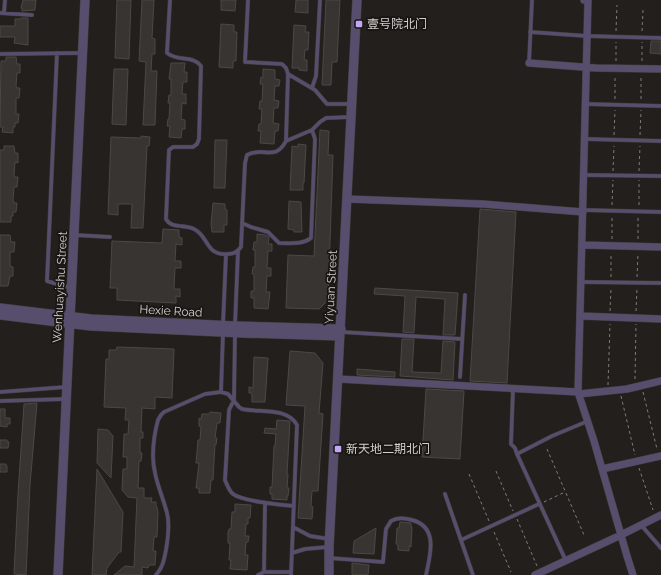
<svg xmlns="http://www.w3.org/2000/svg" width="661" height="575" font-family="Raleway,'Noto Sans SC',sans-serif">
<rect width="100%" height="100%" fill="#221f1c"/>
<path fill="#373431" stroke="#4c4845" d="M23,0H36L35,10L22,11V8H21Z
M117,0H131L129,59L115,58Z
M142,0H154L152,38L155,39V54H152L151,71H157L155,125H143L146,62L139,61Z
M221,0H236L235,11L221,10Z
M296,0H308V13L295,12Z
M326,0H340L337,62H332L331,85H322Z
M21,18H28V45L14,43L15,37H0V26H15V19H21Z
M221,24L234,25V32H237L236,61H233V68L219,67Z
M294,25L306,26L305,32H309L308,50H305L304,60H307V71L299,70V68H292Z
M651,41H661V54L650,53Z
M6,57H16L17,64H20V73H17L16,86L17,88H20L19,98H16V114H19L18,123H15V127H13V133L2,132L3,127H0L1,61H6Z
M171,63H185L184,72H187V82H183L182,94H186V104L182,103L181,119L185,120V129H182L181,138L169,137L170,126H167L168,119H169L170,103H168L169,95H171V79H169Z
M114,69H128L126,125L112,124Z
M263,69L275,70V79L280,80L279,86H275L274,100L279,101L278,108H274L273,123L279,124L278,131H275L274,144L260,143L261,131H258L259,124H261L262,109H259L260,101H262L263,84H260L261,77L263,78Z
M320,130L329,131L328,155H333L328,300L319,309L286,308L288,255L314,256Z
M141,136L150,137L149,146H147L143,228H131L132,204H118V215L108,214L111,137L141,138Z
M215,140H227L225,188H214Z
M298,144L306,145L304,183H303V190H290L292,146L298,147Z
M4,146H14L15,153H18V163L15,162L14,175L15,177H18L17,187H14L13,200L14,203H17L16,212H13V216H11V222H0V150H4Z
M289,201L301,202L302,232H294V230L288,229Z
M213,203L225,204V209L227,210V225H224V232H212L211,224Z
M480,209L516,212L507,383L470,381Z
M163,229L179,230V237L182,238V245L176,244L175,261H181V268H175L174,289H180V297L176,296V303L117,300V288H110L112,241L162,243Z
M257,234L266,235L269,237L268,244H272V251H268L267,268H271V276H267L266,292H270L268,309L254,308V298H251V291H254V274H252L253,267H255V250H253L254,242H257Z
M0,235H10L11,242H15L14,252H10V266L13,267V276H10L8,286H0Z
M375,288L458,293L455,335H443L445,299L416,297L414,333L403,332L405,296L374,294Z
M402,339H414L412,372L441,373L443,341L455,342L453,380L400,376Z
M117,347L174,349L172,398L155,397V409L142,408L141,432H143V438H140V453H142L141,461H139L138,488H144V498H152L151,502H156V507H157L158,512L157,537H154L153,551H156L155,565H149L148,568L142,567V575H114L125,566L134,567L137,498L128,497L122,490L123,469H127V457H123L124,434H128L129,420H125L126,408L104,407L106,359H109V350H116Z
M290,351L315,353L323,363L319,413L323,414L318,491H312L311,506L313,507L312,519L298,518L305,406L286,405Z
M254,357L268,358L265,402H252V393H249V387L253,388Z
M357,369L395,372V377L357,375Z
M426,389L464,391L460,459L422,457Z
M37,403L30,485L26,575L14,574L18,494L24,404Z
M0,409H5V418H10V424H7V427L0,426Z
M210,412L221,413L220,423H217L215,438H217L216,445L215,444L213,480H211L210,493H199V488H196L199,463H196L198,440H200L201,427L199,426V418L201,419L202,414H209Z
M277,420L290,421L287,474H288L287,488H289L288,496H287V500L272,499V494H270V487H272L274,446H275L276,434L264,433L265,428L276,429Z
M98,429L108,430L113,436L111,478L97,463Z
M0,440H7V442H9L8,448H0Z
M0,464H6V466H7V472H0Z
M97,469L123,512L121,552H119L107,568L106,575H92Z
M235,504L251,505L250,518H248V524H246L245,536H249L248,542H246L245,555H248L247,570L230,569L231,560H229L230,543H228V533L229,529H231L232,512H235Z
M400,522L411,523V526L412,527L411,547L409,546V551L398,550V546L397,544H396L397,528H399Z
M376,528L374,554L353,553L354,541Z
M352,563L369,565L368,575H352Z"/>
<g fill="none" stroke-linecap="round" stroke-linejoin="round">
<defs>
<path id="service" d="M170,0L167,53C178,62 193,55 201,66L199,139L197,144L193,147H173L169,150L166,219C171,229 185,224 194,229C209,236 205,256 228,254C234,254 237,252 241,247L245,163L247,155C263,146 275,162 286,141L288,74L286,68L282,64L245,62L248,0
M0,13L32,15
M4,13L5,0
M530,32L587,36L661,38
M57,53L47,281L71,288
M0,54L82,53
M529,63L532,0
M288,74L315,90L327,104H351
M312,88L316,76L320,0
M586,104L661,106
M585,139L661,141
M286,141L312,130L320,122L326,118L350,117
M584,175L661,176
M583,210L661,212
M242,223L251,227L268,232L279,243C290,243 302,245 311,238L315,139L312,130
M75,235L110,237
M582,282L661,283
M223,325L226,254
M235,325L238,251
M341,332L462,339
M235,333L234,400L229,410L225,480C227,485 229,491 233,494C242,501 281,505 294,506
M460,377L465,295
M513,389L511,444L515,448L517,454
M0,392L66,387
M221,392L223,333
M0,401L66,399
M445,494L473,575
M641,525L661,548
M293,527L310,536L329,539
M461,540L539,504
M292,553L305,549L328,547
M329,558L383,562L386,529L391,521C398,517 404,518 412,520C439,527 430,556 426,575
M566,561L517,454L552,436L588,421
M264,572L265,503
M156,575C163,567 164,560 166,550C168,538 170,524 167,513C162,494 153,476 153,456C153,445 155,431 158,420L161,415L164,412L205,394L221,392L228,394L239,407L242,409C260,413 287,407 297,425L291,575
M258,575L264,572H291"/>
<path id="minor" d="M584,0H588L578,392L594,441L627,556L633,575
M529,63L596,68L661,69
M347,199L483,204L583,212
M583,245L661,247
M581,316L661,319
M338,379L578,392
M579,394L627,389L661,381
M602,469L661,456
M535,575L621,535L661,515"/>
<path id="tertiary" d="M0,308L91,319L235,326L341,329
M0,315L91,326L242,333L340,336
M58,575L85,0
M329,575V547L357,0"/>
</defs>
<use href="#service" stroke="#3e3b39" stroke-width="4.5"/>
<use href="#minor" stroke="#3e3b39" stroke-width="8"/>
<use href="#tertiary" stroke="#3e3b39" stroke-width="10"/>
<path stroke="#7e7b79" stroke-width="1" stroke-dasharray="3 3" stroke-linecap="butt" d="M616,31L617,5
M642,31L643,10
M616,61V42
M642,61V42
M615,99V76
M641,99V76
M614,135L615,110
M640,135L641,110
M613,171L614,146
M639,171L640,146
M612,205L613,180
M639,205V180
M612,239V216
M638,239V216
M611,277V254
M637,277L638,254
M610,311L611,288
M636,311L637,288
M635,379L636,324
M608,385L610,324
M643,392L657,449
M621,396L635,455
M547,449L584,535
M639,468L653,510
M496,471L513,511
M469,474L489,521
M544,502L565,492
M517,519L537,566
M494,532L511,572"/>
<use href="#service" stroke="#574d6c" stroke-width="3.5"/>
<use href="#minor" stroke="#574d6c" stroke-width="7"/>
<use href="#tertiary" stroke="#574d6c" stroke-width="9"/>
</g>
<g fill="#c2a8f3" stroke="#181612" stroke-width="1.5">
<rect x="355" y="20" width="8" height="8" rx="2"/>
<rect x="334" y="445" width="8" height="8" rx="2"/>
</g>
<g text-anchor="middle" dominant-baseline="central" stroke-width="3.5" stroke-linejoin="round" paint-order="stroke">
<g font-size="12" fill="#d3d1cf" stroke="#181612" text-anchor="start">
<text x="367" y="24">壹号院北门</text>
<text x="346" y="449">新天地二期北门</text>
</g>
<g font-size="12" fill="#d3d1cf" stroke="#181612">
<text transform="translate(60 287) rotate(-87)">Wenhuayishu Street</text>
<text transform="translate(331 287) rotate(-87)">Yiyuan Street</text>
<text transform="translate(171 311) rotate(3)">Hexie Road</text>
</g>
</g>
</svg>
